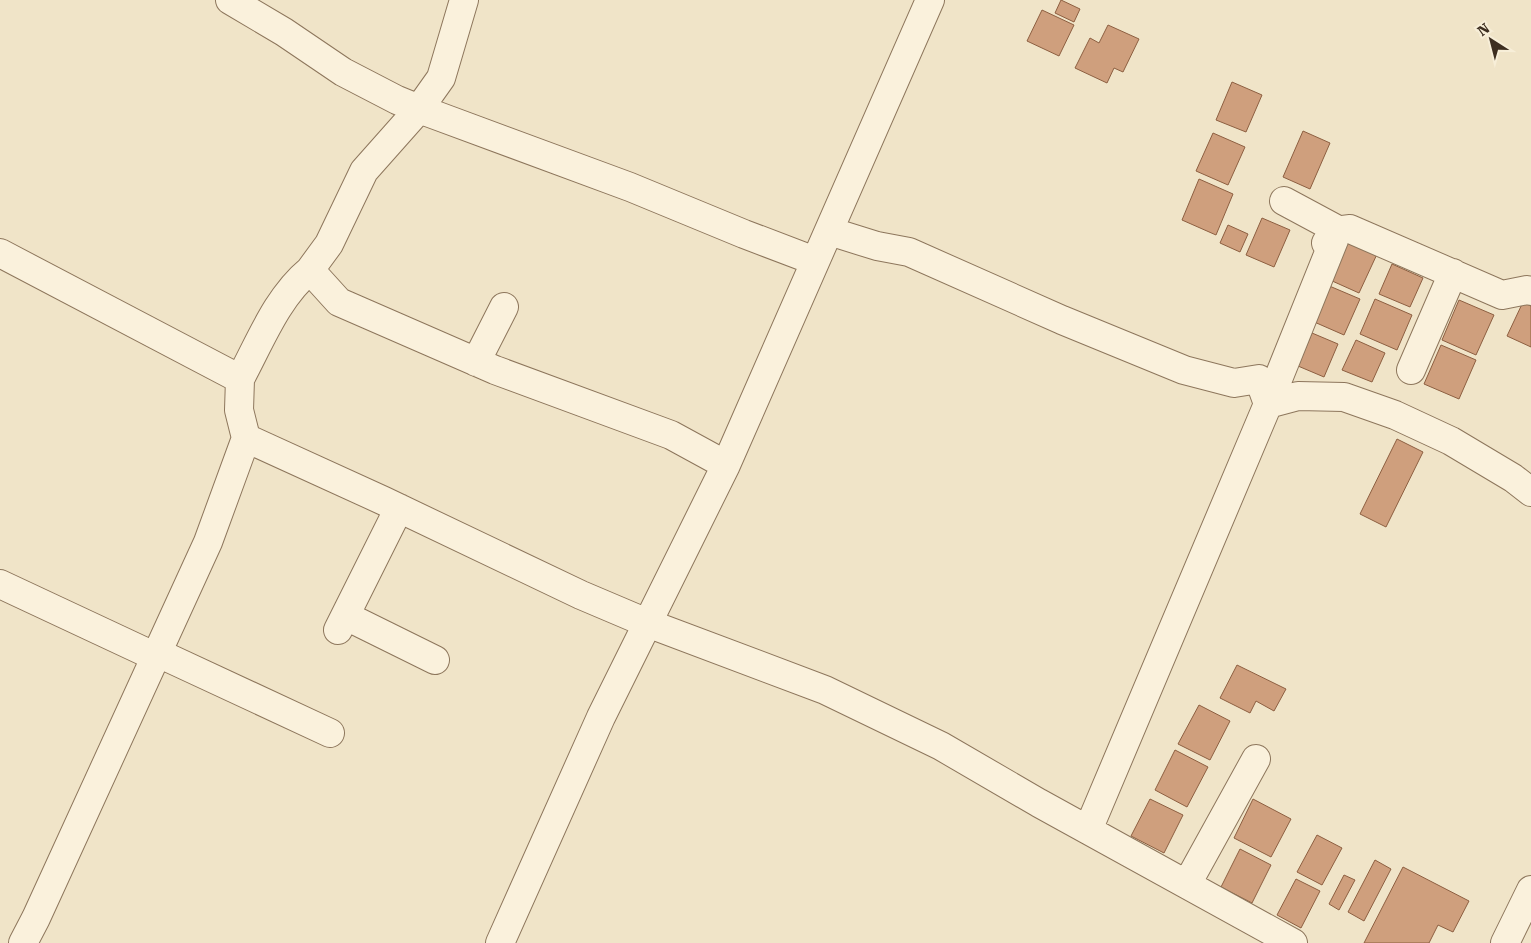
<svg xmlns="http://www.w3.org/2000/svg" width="1531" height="943" font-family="'Roboto Serif',serif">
<rect width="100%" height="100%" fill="#f0e4c8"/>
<path fill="#cf9f7d" stroke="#8d5f41" d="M1061,0L1080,9L1074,22L1055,13Z
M1042,10L1074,25L1059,56L1027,41Z
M1108,25L1139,39L1123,72L1114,68L1107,83L1075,68L1090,38L1099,43Z
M1232,82L1262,95L1246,132L1216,120Z
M1303,131L1330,143L1310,189L1283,177Z
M1213,133L1245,147L1228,185L1196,171Z
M1199,179L1233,194L1216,235L1182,220Z
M1262,218L1290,230L1274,267L1246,255Z
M1228,225L1248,234L1240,252L1220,243Z
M1348,239L1378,252L1359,293L1330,280Z
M1392,264L1423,278L1410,307L1379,294Z
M1327,285L1360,299L1344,335L1312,321Z
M1375,299L1412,315L1397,350L1360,334Z
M1459,300L1494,315L1476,355L1442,340Z
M1523,302L1531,306V347L1507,336Z
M1312,333L1338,344L1324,377L1298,366Z
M1356,340L1385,353L1372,382L1342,370Z
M1441,345L1476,360L1459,399L1424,384Z
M1397,439L1423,452L1386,527L1360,514Z
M1237,665L1286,689L1274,711L1256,701L1250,713L1220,698Z
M1199,705L1230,721L1210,760L1178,744Z
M1175,750L1208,767L1187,807L1155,790Z
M1150,799L1183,815L1164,853L1131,836Z
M1253,799L1291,819L1271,857L1234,838Z
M1317,835L1342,848L1322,885L1297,872Z
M1240,849L1271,865L1252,903L1221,887Z
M1375,860L1391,869L1364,921L1348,912Z
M1403,867L1469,901L1453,932L1438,925L1429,943H1364Z
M1344,875L1355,880L1339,910L1329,904Z
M1296,879L1320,891L1301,928L1277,915Z"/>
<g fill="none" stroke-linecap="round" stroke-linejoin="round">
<defs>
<path id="minor" d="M230,0L284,32L343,72L397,100L419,109L630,187L744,234L815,261
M464,0L441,78L419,109L364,171L329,244L310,270L339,302L495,370L671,435L726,465
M829,231L877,246L909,252L1062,320L1184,370L1234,383L1259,379L1268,404L1298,396L1344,397L1395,415L1451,441L1513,478L1531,492
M1326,243C1332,231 1338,230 1350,229L1502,295L1527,290L1531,291
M0,253L240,379L239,410L246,438L208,542L36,918L23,943
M476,362L504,307
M1411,370L1453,273
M240,379C260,342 277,297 310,270
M246,438L384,501L581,595L647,623L825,690L941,746L1039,803L1293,943
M0,584L156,657
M346,616L435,660
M338,630L399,508
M158,653L330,733
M1088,830L1268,404L1338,230L1284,201
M1187,884L1256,759
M500,943L601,717L726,465L930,0
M1505,943L1531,890"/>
</defs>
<use href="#minor" stroke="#8d765c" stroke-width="30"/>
<use href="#minor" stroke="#faf1dc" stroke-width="28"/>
</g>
<g transform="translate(1491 40) rotate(324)" stroke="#f7eed8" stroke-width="4" paint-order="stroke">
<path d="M0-4L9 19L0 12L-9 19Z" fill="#3d2e20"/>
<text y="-8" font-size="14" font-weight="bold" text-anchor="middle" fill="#3d2e20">N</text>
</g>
</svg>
